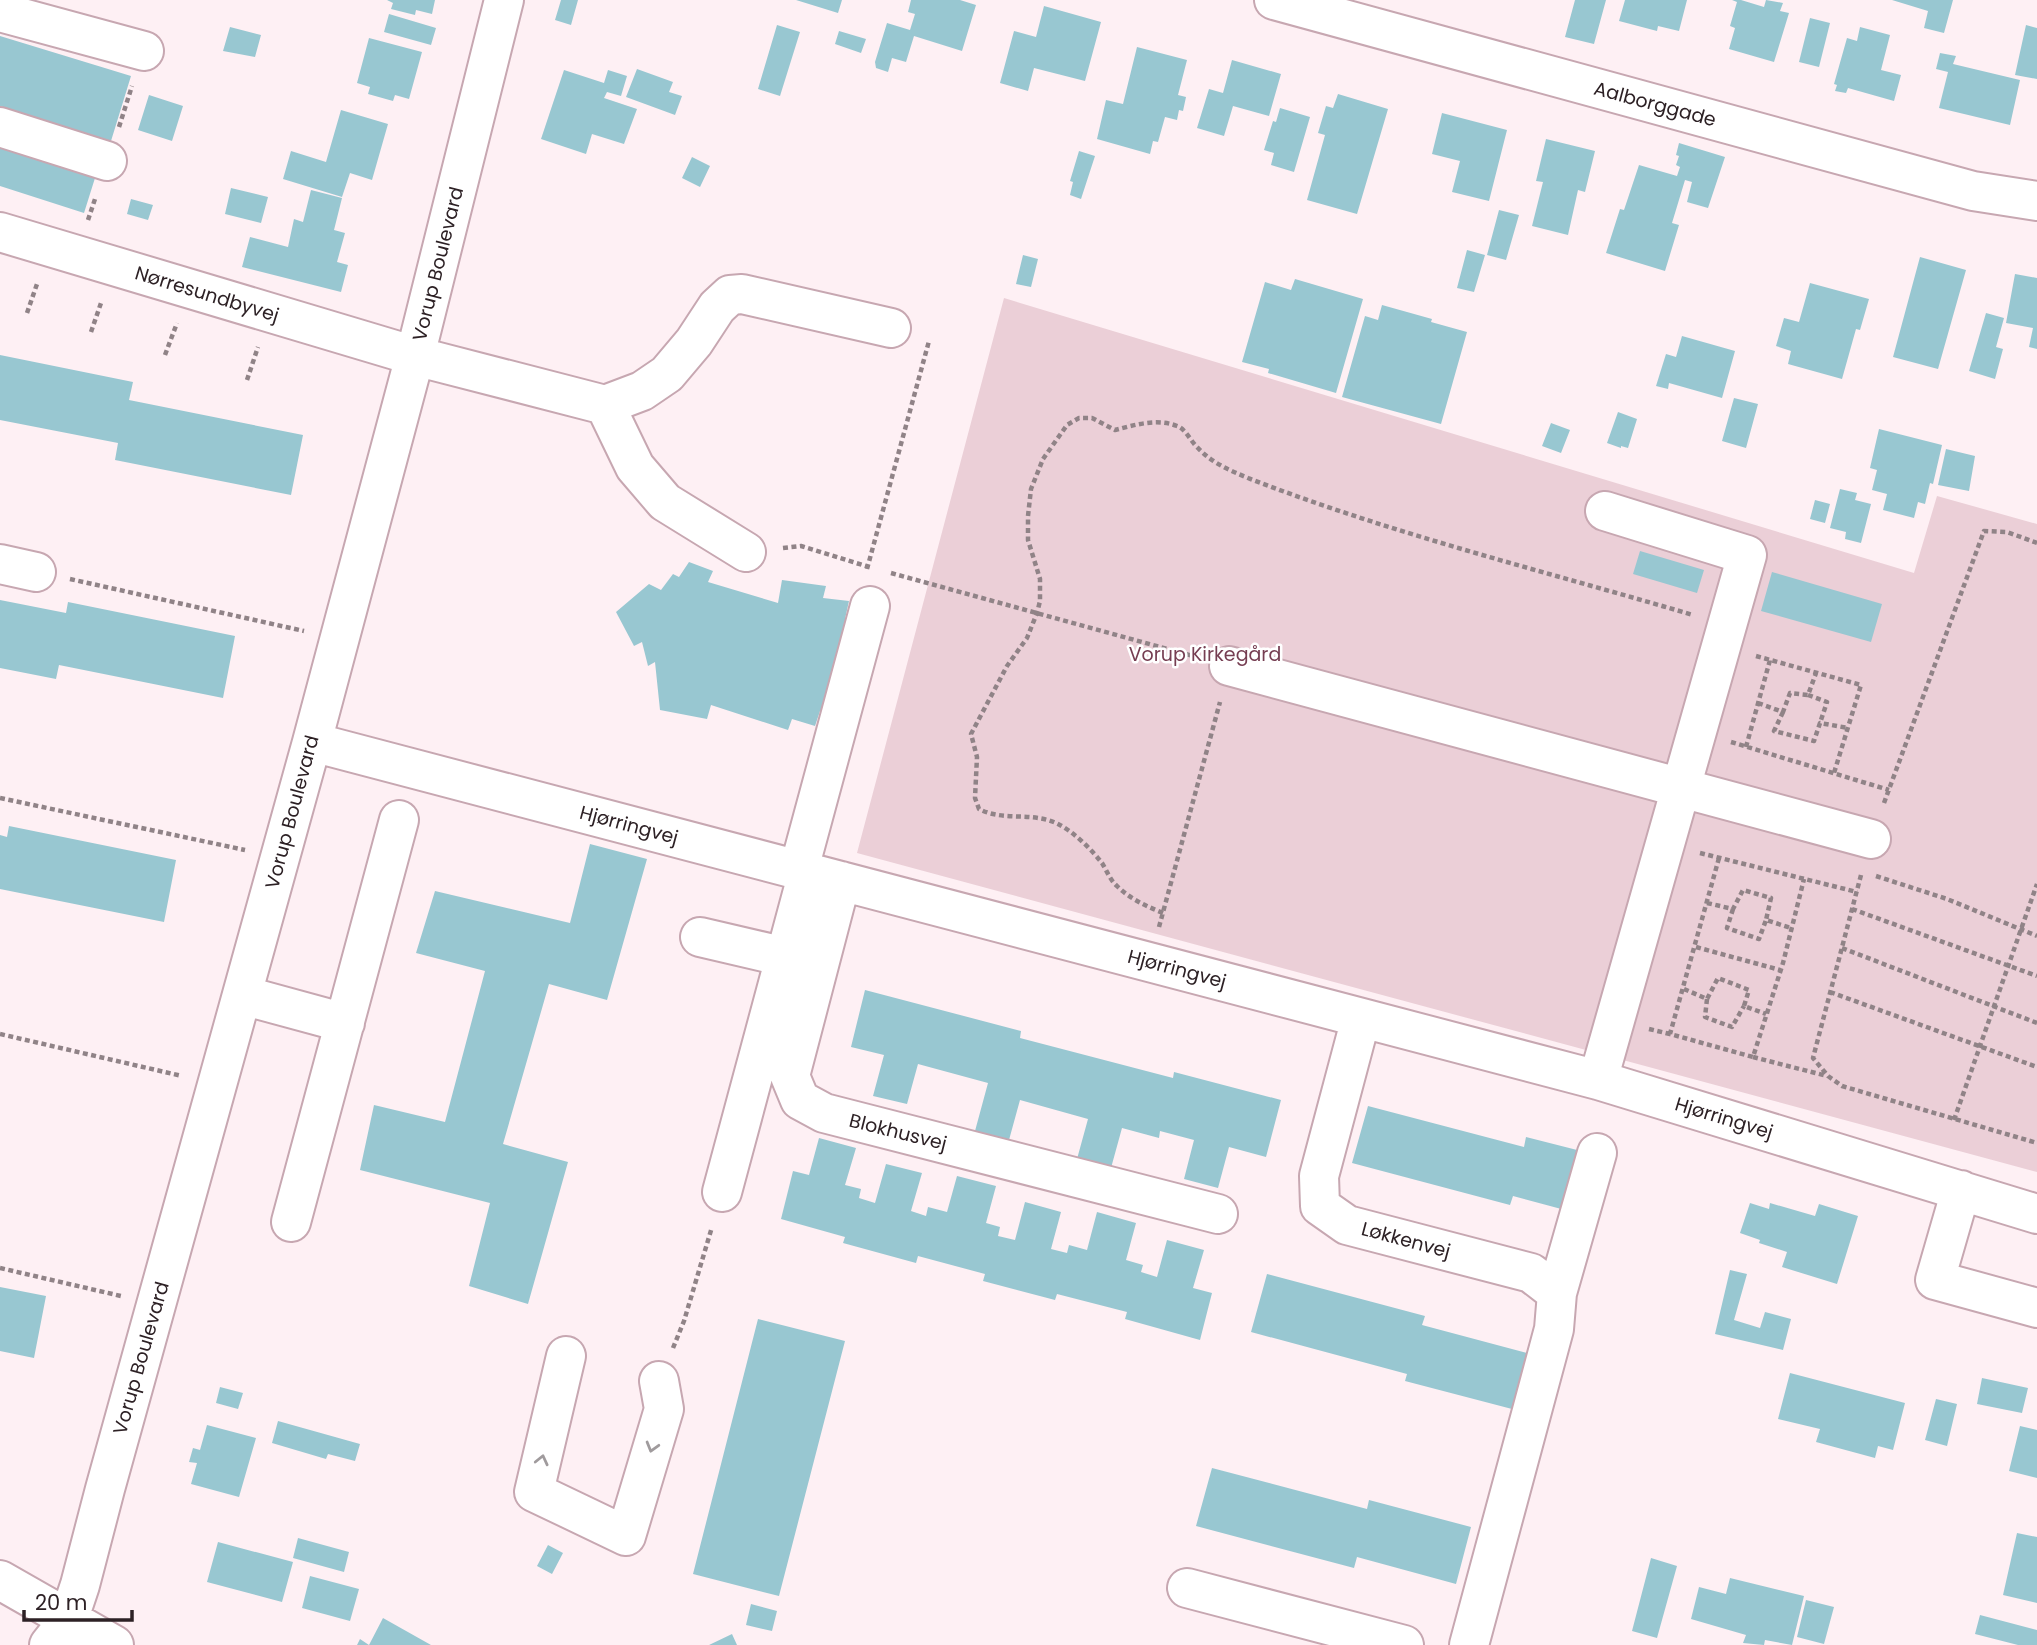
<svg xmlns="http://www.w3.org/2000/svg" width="2037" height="1645" font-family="Poppins,sans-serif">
<rect width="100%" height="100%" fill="#fef0f4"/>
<path fill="#ebcfd7" d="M1004,298L1914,573L1937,496L2037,524V1172L857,853Z"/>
<path fill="#98c7d1" d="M387,0H435L432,14L416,10L415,15L391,9L393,3Z
M561,0H578L571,25L555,20Z
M796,0H842L838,13Z
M911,0H960L976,5L962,51L914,36L906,62L892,58L888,72L876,68L875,62L887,23L910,30L915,14L908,12Z
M1575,0H1606L1594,44L1565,37Z
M1625,0H1687L1679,31L1658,26L1657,31L1619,21Z
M1732,0H1741L1764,7L1766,0L1783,3L1780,11L1789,13L1774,62L1729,49L1735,28L1730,26L1737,2Z
M1892,0H1953L1944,33L1924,28L1928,11Z
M1044,6L1101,22L1085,81L1034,68L1028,91L1000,83L1014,31L1036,37Z
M389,14L436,28L431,45L384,32Z
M1810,18L1830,23L1819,67L1799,62Z
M777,25L800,32L780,96L758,89Z
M2026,25L2037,28V79L2015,75Z
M230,27L261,35L255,57L223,51Z
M1860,27L1890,35L1881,70L1901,75L1894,101L1848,88L1846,93L1835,91L1837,85L1834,84L1847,38L1857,41Z
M839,31L866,39L861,53L835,44Z
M0,36L131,76L111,141L0,106Z
M369,38L422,52L409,99L395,95L393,101L368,94L370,87L357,83Z
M1137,47L1187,60L1178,95L1186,97L1183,111L1179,110L1177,120L1165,117L1158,142L1153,141L1150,154L1097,139L1106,100L1123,104Z
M1940,53L1956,56L1953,64L2020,80L2010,125L1939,108L1948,72L1936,69Z
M1232,60L1281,74L1269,116L1233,106L1224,136L1197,128L1209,89L1223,93Z
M637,69L673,82L669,92L682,96L675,115L626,97Z
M564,70L604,83L608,70L627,76L621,96L607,92L604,98L637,109L624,144L592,134L586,154L541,139Z
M1338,94L1388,109L1357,214L1307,200L1325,135L1318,133L1326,106L1333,108Z
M149,95L183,106L172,141L138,130Z
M1280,108L1310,117L1294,172L1271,165L1274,153L1264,150L1273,121L1276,122Z
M341,110L388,124L372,180L350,173L342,197L283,179L291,151L326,162Z
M1442,113L1507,130L1489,201L1452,192L1460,161L1432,154Z
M1546,139L1595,151L1585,192L1578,190L1568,235L1532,226L1543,182L1536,181Z
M1679,143L1725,157L1708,208L1687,202L1692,182L1685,180L1672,223L1679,225L1665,271L1606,253L1620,209L1624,210L1639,165L1677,176L1680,167L1676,165L1679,156L1676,155Z
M0,148L95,178L84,213L0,186Z
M1079,151L1095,156L1081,199L1070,195L1073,182L1070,181Z
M692,157L710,166L700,187L682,178Z
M231,188L268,197L261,223L225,214Z
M311,190L342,198L334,230L345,233L337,262L348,265L341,292L242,267L250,237L288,247L294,219L303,222Z
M131,199L153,205L148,220L127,214Z
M1499,210L1519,215L1506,260L1487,255Z
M1467,250L1485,255L1474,292L1457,288Z
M1023,255L1038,259L1031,287L1016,284Z
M1920,257L1966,270L1938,369L1893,357Z
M2015,274L2037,278V349L2029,347L2033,328L2006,323Z
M1295,279L1363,299L1336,393L1268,373L1269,369L1242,362L1265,282L1291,290Z
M1810,283L1869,299L1860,330L1856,329L1842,379L1788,364L1791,351L1776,346L1784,318L1799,322Z
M1382,305L1432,319L1431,322L1467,332L1441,424L1342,397L1365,316L1378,320Z
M1986,313L2004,318L1996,347L2003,349L1995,379L1969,371Z
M1682,336L1735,351L1722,398L1669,383L1668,389L1656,386L1666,354L1676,357Z
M0,355L133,382L129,400L303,435L291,495L115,460L118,443L0,420Z
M1734,398L1758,404L1746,448L1722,441Z
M1618,412L1637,419L1628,448L1621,446V448L1607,443Z
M1551,423L1570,430L1561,453L1542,446Z
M1879,429L1942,445L1933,484L1930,483L1925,504L1918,502L1914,518L1883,510L1887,494L1872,490L1877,470L1870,468Z
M1946,449L1975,456L1969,491L1938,485Z
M1840,489L1857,493L1855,500L1871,504L1861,543L1845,539L1846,532L1830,528Z
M1815,500L1830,504L1825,523L1810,519Z
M1640,551L1704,570L1697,593L1633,574Z
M689,562L713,571L708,582L778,603L782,580L826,586L823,598L849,601L845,619L854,622L830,713L820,711L815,726L792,719L788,730L711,705L707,719L660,710L655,662L648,666L642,642L634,646L616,612L649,584L661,590L673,574L679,577Z
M1772,572L1882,604L1871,642L1761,611Z
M0,600L66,613L68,602L235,636L223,698L59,665L56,679L0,668Z
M9,826L176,860L164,922L0,889V835L7,837Z
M590,844L647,859L607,1000L549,984L503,1144L568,1162L528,1304L469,1286L490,1203L360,1170L374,1105L445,1122L485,971L416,953L435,891L570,923Z
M865,990L1021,1031L1020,1038L1173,1078L1174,1072L1281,1100L1266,1157L1229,1147L1218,1188L1184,1179L1194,1140L1160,1131L1159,1138L1122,1128L1111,1168L1077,1159L1088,1119L1020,1100L1009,1140L975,1131L988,1083L918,1064L907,1104L873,1096L884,1055L851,1047Z
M1368,1106L1524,1147L1526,1137L1581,1151L1565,1210L1513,1196L1510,1205L1352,1163Z
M819,1138L856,1148L845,1185L861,1189L859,1198L875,1203L886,1164L922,1173L911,1211L926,1216L928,1207L947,1212L957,1176L996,1186L986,1223L1000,1227L998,1236L1015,1240L1025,1202L1061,1212L1051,1249L1067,1253L1069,1245L1087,1250L1097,1212L1136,1223L1126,1260L1143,1265L1141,1272L1157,1277L1167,1240L1204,1250L1193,1288L1212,1293L1200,1340L1125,1319L1127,1312L1057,1294L1055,1300L983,1281L985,1274L918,1256L916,1263L843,1243L845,1237L781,1219L793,1171L809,1175Z
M1750,1203L1769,1209L1770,1203L1815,1216L1819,1204L1858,1216L1837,1284L1782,1267L1787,1252L1759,1243L1760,1240L1740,1233Z
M1730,1270L1747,1274L1734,1320L1760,1328L1765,1312L1791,1319L1783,1350L1715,1334Z
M1267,1274L1425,1316L1422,1325L1527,1353L1512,1409L1405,1381L1407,1374L1251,1332Z
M0,1287L46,1296L34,1358L0,1351Z
M758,1319L845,1341L779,1596L693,1574Z
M1790,1373L1905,1403L1893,1450L1878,1446L1875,1458L1816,1442L1820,1429L1778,1419Z
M1982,1378L2028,1388L2022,1413L1977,1404Z
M220,1387L243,1393L238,1409L216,1403Z
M1936,1399L1957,1404L1947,1446L1925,1440Z
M278,1421L360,1444L355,1461L328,1454L326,1459L272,1443Z
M207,1425L256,1438L239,1497L191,1484L197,1463L189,1462L193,1448L200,1450Z
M2020,1426L2037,1430V1478L2009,1471Z
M1212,1468L1367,1509L1369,1500L1471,1527L1456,1584L1357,1557L1354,1568L1196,1526Z
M2017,1533L2037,1537V1603L2003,1595Z
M298,1538L349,1552L344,1572L293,1558Z
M218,1542L293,1562L282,1602L207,1582Z
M548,1545L563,1553L552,1574L537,1566Z
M1651,1558L1677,1566L1657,1638L1632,1631Z
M310,1576L359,1589L350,1621L302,1608Z
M1730,1578L1804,1596L1792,1645L1765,1640L1764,1645L1743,1643L1746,1635L1691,1619L1699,1587L1726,1594Z
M1806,1600L1834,1607L1824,1644L1797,1637Z
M751,1604L777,1611L772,1631L746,1625Z
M1980,1615L2037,1630V1645H2018L1975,1634Z
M383,1618L431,1645H357L360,1639L369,1645Z
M732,1634L737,1645H709Z"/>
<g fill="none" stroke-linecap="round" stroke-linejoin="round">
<defs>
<path id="minor" d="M1274,0L1973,191L2037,201
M0,12L144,51
M0,127L107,161
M0,232L415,356L605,405L642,391L667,374L694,342L717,307L730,295L742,294L891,328
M605,405L635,467L665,502L746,552
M0,564L36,572
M1229,666L1871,839
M312,742L1598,1080L2037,1214
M799,869L870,606
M841,881L790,1076L800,1100L824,1113L1218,1214
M700,937L786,957
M242,995L345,1023
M1361,1018L1319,1176L1320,1206L1347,1225L1531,1273L1557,1293L1554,1329L1469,1645
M1598,1080L1747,555L1605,511
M1961,1190L1935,1280L2037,1308
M722,1192L808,872
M291,1222L399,820
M1557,1293L1597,1153
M566,1356L534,1492L626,1536L664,1409L659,1381
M0,1580L114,1645
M1187,1588L1404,1645
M49,1645L68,1621L80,1585L105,1489L312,742L415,356L504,0"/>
</defs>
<use href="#minor" stroke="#c7a7b1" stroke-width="42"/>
<path stroke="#908387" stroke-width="4.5" stroke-dasharray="5 3.5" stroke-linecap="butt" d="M119,127L132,86
M88,220L96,196
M27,313L38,281
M91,332L102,300
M165,355L177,323
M247,380L258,347
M783,548L801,546L869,567
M867,569L929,341
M891,573L1193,656
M70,579L304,631
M1756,656L1861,685L1834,773
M1808,695L1827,702L1820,723
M1758,703L1783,712L1790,693L1808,695L1816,673
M1783,712L1774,731L1814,741L1820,723L1848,728
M1731,742L1889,790
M1746,747L1770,660
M0,798L245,850
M1884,803L1984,531L2007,532L2037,543
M1700,853L1857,892
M1719,858L1670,1034L1753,1057L1783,963L1804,879
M1861,875L1813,1058L1828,1076L1842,1086L2037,1143
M1876,876L1947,899L2037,936
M1707,903L1733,909L1743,890L1771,898L1766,920L1791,928
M1733,909L1727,928L1759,939L1766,920
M1852,909L2037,976
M1163,913C1146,906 1130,899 1117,886C1110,880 1107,871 1102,863C1091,849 1074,832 1058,824C1032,811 1004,822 979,809L975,798L977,757L971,734L1007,666L1027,638L1037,613L1040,601V579L1028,540V516L1031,489L1043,459L1067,425L1079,418H1092L1115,430C1134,425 1157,418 1177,426C1186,429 1191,442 1198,448C1212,463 1229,470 1248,478C1392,534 1544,571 1693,615
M1159,927L1220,702
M1696,947L1780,970
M1842,948L2037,1023
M1684,989L1707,999L1718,978L1749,990L1744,1006L1766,1014
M1830,992L2037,1067
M1707,999L1705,1017L1732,1027L1744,1006
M1649,1029L1670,1034
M0,1034L182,1076
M1753,1057L1827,1076
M1954,1120L2037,884
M0,1268L121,1296
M673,1348L684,1321L712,1227"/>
<use href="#minor" stroke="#fff" stroke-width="38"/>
</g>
<defs><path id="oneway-chevron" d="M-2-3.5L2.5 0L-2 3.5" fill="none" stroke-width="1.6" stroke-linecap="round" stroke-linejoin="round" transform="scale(1.75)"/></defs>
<g stroke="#a09b9d">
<use href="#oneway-chevron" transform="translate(652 1447) rotate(106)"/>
<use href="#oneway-chevron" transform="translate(542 1460) rotate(-77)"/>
</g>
<g text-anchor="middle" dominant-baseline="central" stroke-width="5" stroke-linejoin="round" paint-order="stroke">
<g font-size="19" fill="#2d2125" stroke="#fff">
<text transform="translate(1655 104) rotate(15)">Aalborggade</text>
<text transform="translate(438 264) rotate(-76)">Vorup Boulevard</text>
<text transform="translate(207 294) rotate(17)">Nørresundbyvej</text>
<text transform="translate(292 812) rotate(-75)">Vorup Boulevard</text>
<text transform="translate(629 825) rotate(15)">Hjørringvej</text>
<text transform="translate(1177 969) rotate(15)">Hjørringvej</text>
<text transform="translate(1724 1118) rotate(17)">Hjørringvej</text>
<text transform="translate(898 1132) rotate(14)">Blokhusvej</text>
<text transform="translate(1406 1240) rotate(15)">Løkkenvej</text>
<text transform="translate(141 1358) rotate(-74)">Vorup Boulevard</text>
</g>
<g font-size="19" fill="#763e52" stroke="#fff">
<text x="1205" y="654">Vorup Kirkegård</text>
</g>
</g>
<path d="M24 1610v10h108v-10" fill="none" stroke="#2d2125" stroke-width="3.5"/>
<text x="35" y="1610" font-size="21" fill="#2d2125" stroke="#ffffff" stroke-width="5" paint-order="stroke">20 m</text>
</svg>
